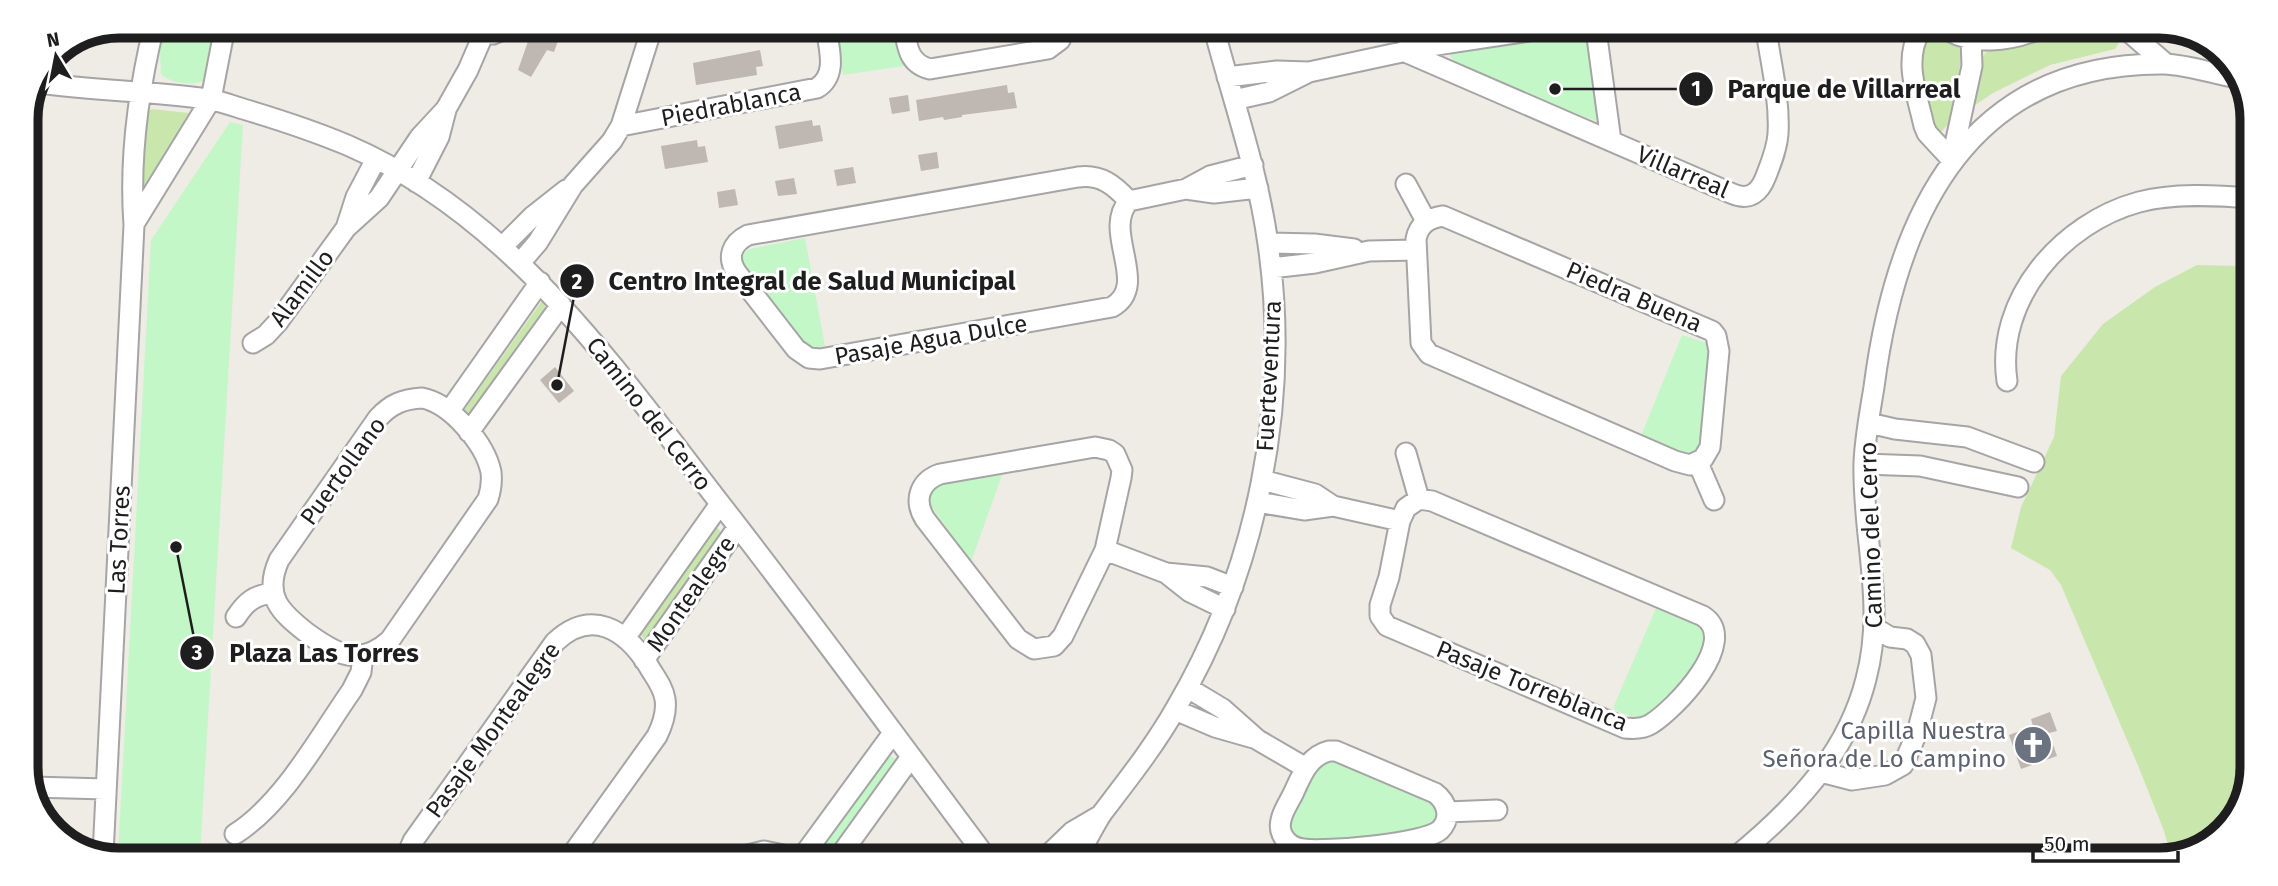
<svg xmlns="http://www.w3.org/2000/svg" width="2278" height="886" font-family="'Fira Sans',sans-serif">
<rect width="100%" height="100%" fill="#efebe5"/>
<path fill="#c9e7ad" d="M2048,31H2109L2116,36L2119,43L2115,49L2050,65L1993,93L1972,107L1978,65L1985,53L1994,49L2022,45Z
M1937,35L1959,47L1962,55L1948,124L1942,131L1936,133L1929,128C1926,109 1911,56 1922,41C1926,37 1933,36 1937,35Z
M152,109L189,113L146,187L140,184L147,112Z
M2197,265L2238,266L2250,270L2247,797L2215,841L2171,856L2164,831L2139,768L2061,585L2050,570L2011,548L2021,507L2054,437L2061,376L2103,324L2155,287Z
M542,301L546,308L468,416L464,410Z
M716,526L721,532L645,640L640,634Z"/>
<path fill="#c4f7c8" d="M166,26H214L203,81C192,86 170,83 161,74L160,50Z
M836,28H897L904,66L843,75Z
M1564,34L1581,35L1588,44L1598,119L1596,121L1455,66L1450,55L1457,50Z
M230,122L243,125L200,855H118L151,240Z
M805,238L825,346L813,349L804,345L741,262L743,254L750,249Z
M1682,335L1710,344L1702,453L1689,456L1641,436Z
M1002,475L971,562L931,506L929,492L937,484Z
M1657,606L1703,628L1708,647L1656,710C1639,720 1629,718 1613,708Z
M888,754L898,761L832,856H817Z
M1329,762H1339L1425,798L1436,806L1437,819L1433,824L1420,829C1384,834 1322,848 1289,835L1288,818L1317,765Z"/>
<path fill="#bfb7b1" d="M533,27H563L554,52L547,50L531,77L518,70Z
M760,50L763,66L756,67L757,75L696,85L693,63Z
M1007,85L1008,93L1014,92L1017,108L962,115V117L944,120L943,117L919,121L916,100Z
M908,95L910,111L892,114L889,98Z
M812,120L813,126L820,125L823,141L779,149L775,126Z
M697,140L698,147L705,146L708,162L665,169L661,146Z
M937,152L939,168L921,171L918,155Z
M853,167L856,183L837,186L834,170Z
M794,178L797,194L778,196L775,181Z
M735,189L738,205L719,208L717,192Z
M555,367L574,391L559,403L540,380Z
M2050,712L2057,731L2049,733L2057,756L2021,769L2009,735L2033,726L2031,719Z"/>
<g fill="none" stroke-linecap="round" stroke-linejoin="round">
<defs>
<path id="minor" d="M472,27L493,34L510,27
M904,28C907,47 909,64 930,69L1048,49L1060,40L1064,29
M1596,30L1611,141
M1920,31C1903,61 1917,94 1924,126L1927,133L1952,160
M1949,31C1974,45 2008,41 2034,31
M2128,31L2166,64
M1403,51L1733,194C1750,201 1760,192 1766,176C1771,163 1777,149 1778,134C1780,100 1771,64 1766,30
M1227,77L1277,71L1309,72
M40,83C96,91 152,91 207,99C221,101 236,107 250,111C283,121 316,132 347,145C510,215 614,367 719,502C810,619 897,738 986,857
M1234,100L1269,92L1309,72L1430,46L1536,30
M621,126L817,88C838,75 829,49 826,28
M1952,158L1972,66L1971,38
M416,182L439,137L446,110
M1406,184L1426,221
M1186,189L1210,176L1253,165
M1129,201C1114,185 1101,174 1078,177L748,235C732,243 726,257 737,273L796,349L809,358L820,359L1112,307C1151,285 1101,231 1129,201L1186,189L1214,193L1258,188
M1443,216L1712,331L1716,336L1719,351L1710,447L1703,459L1690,465L1675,461L1429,354L1421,343L1416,239C1419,224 1429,218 1443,216Z
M134,224L211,99L225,27
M346,228L356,197L376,159
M1268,243L1314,244L1354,249
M502,247L533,216L566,190
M520,263L538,242L573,185L612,141L621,126L652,28
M1271,268L1315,263L1369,251L1416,250
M253,343L266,335L278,322L346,228L379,198L420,137L446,109L468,70L484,33
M2007,381C1995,299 2062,223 2139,202C2173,193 2215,195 2251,198
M422,398C450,403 485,443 491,472C492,481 491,490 488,499L390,640C359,668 336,654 307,633C280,612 263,596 279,560L378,418C391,404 403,399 422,398Z
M450,410L540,282
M1869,423L1895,429L1967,437L2034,462
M469,432L561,305
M1095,447L1109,450L1115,454L1122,470L1121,478L1105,550L1063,636L1054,646L1034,649L1018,639L925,519C913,500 920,481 940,474Z
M1406,453L1419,499
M1698,463L1714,500
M1864,464L1920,466L2018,487
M1262,480L1315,494L1333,506
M1419,499L1432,501L1703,616C1741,641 1675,709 1651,724C1643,729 1634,729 1625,728L1387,626L1380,616V605L1389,577L1400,521L1406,508Z
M1257,502L1304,510L1333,506L1400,521
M1105,550L1166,573L1207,577L1233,587
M1166,573L1190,592L1225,609
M236,617C246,602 254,595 273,593
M625,638L720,504
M644,660L738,527
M1188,688L1223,709L1258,740L1306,768
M1175,710L1215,727L1257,739
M1329,751H1336L1435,793C1447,802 1452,818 1440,830C1425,844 1325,852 1303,849C1294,848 1286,843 1282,834C1276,821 1287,806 1293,794C1301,777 1308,756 1329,751Z
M1821,772L1852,780L1885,775L1903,765L1917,733L1926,698L1921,655L1915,644L1907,639L1890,637L1875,628
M32,787L106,789
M1447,812L1497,810
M235,834C284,803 319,737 352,690L361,672L363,655
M103,855L134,225C129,158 138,92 154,26
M407,855L413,841L555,642C591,608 625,629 648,665C654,676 663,686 665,699C667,712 663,724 657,736L571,856
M744,856L764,851L788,856
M803,856L893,733
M839,857L911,757
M1046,857L1072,832L1101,815
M1076,857C1087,843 1093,826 1103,812C1129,778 1155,745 1176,708C1257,570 1291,403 1268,244C1258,171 1233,101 1214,29
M1733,859C1792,811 1847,755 1866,679C1886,604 1862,537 1864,463C1865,437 1870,412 1874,387C1896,217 1967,62 2164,64C2190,65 2213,74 2238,78"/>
</defs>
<use href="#minor" stroke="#a5a5a5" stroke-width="23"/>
<use href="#minor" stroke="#fff" stroke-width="19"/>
</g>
<defs>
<symbol id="church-disc" viewBox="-11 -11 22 22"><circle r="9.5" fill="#6b7280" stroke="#fff"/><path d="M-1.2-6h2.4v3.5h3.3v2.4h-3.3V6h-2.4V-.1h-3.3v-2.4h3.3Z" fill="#fff"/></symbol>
</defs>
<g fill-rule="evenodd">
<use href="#church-disc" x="2011" y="723" width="44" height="44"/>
</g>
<g text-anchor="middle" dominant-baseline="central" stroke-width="6" stroke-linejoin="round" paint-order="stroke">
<g font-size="24" fill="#1e1e1e" stroke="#fff">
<text transform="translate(731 105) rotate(-11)">Piedrablanca</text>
<text transform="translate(1683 172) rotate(23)">Villarreal</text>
<text transform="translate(302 288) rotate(-53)">Alamillo</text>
<text transform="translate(1634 297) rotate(23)">Piedra Buena</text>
<text transform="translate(931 340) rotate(-10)">Pasaje Agua Dulce</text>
<text transform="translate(1269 376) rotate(-87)">Fuerteventura</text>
<text transform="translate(649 414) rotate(52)">Camino del Cerro</text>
<text transform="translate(343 471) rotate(-54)">Puertollano</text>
<text transform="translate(1871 535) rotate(-92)">Camino del Cerro</text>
<text transform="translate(119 540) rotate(-87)">Las Torres</text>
<text transform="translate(691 594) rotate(-55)">Montealegre</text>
<text transform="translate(1532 686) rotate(22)">Pasaje Torreblanca</text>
<text transform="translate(493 730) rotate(-54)">Pasaje Montealegre</text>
</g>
<g font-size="24" fill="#5b616d" stroke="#fff" text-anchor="end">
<text x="2006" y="731">Capilla Nuestra<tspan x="2006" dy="28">Señora de Lo Campino</tspan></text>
</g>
</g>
<path d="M0 0H2278V886H0ZM119 38H2159A81 81 0 0 1 2240 119V767A81 81 0 0 1 2159 848H119A81 81 0 0 1 38 767V119A81 81 0 0 1 119 38Z" fill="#fff" fill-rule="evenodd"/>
<path fill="none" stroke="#1e1e1e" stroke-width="9" d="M119 38H2159A81 81 0 0 1 2240 119V767A81 81 0 0 1 2159 848H119A81 81 0 0 1 38 767V119A81 81 0 0 1 119 38Z"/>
<path fill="none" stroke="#1e1e1e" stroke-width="2.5" d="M1555 89L1696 89M557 385L577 281M176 547L197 653"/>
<g fill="#1e1e1e" stroke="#fff" stroke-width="2.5">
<circle cx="1555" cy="89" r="7"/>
<circle cx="557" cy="385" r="7"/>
<circle cx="176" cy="547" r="7"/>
<circle cx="1696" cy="89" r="18"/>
<circle cx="577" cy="281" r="18"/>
<circle cx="197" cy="653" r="18"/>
</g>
<g font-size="21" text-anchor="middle" font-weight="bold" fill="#fff">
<text x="1696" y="96">1</text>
<text x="577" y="289">2</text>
<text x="197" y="660">3</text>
</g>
<g font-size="26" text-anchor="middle" font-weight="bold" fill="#1e1e1e" stroke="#fff" stroke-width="6" stroke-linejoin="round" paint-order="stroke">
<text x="1844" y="98">Parque de Villarreal</text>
<text x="812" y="290">Centro Integral de Salud Municipal</text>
<text x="324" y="662">Plaza Las Torres</text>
</g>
<g transform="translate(56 56) rotate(350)" stroke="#ffffff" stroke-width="5" paint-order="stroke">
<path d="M0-5L12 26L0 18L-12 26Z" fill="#1e1e1e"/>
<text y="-10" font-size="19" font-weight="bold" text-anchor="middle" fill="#1e1e1e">N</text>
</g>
<path d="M2033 851v10h145v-10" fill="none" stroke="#1e1e1e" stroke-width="3.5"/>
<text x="2044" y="851" font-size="21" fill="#1e1e1e" stroke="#ffffff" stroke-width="5" paint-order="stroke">50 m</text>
</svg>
